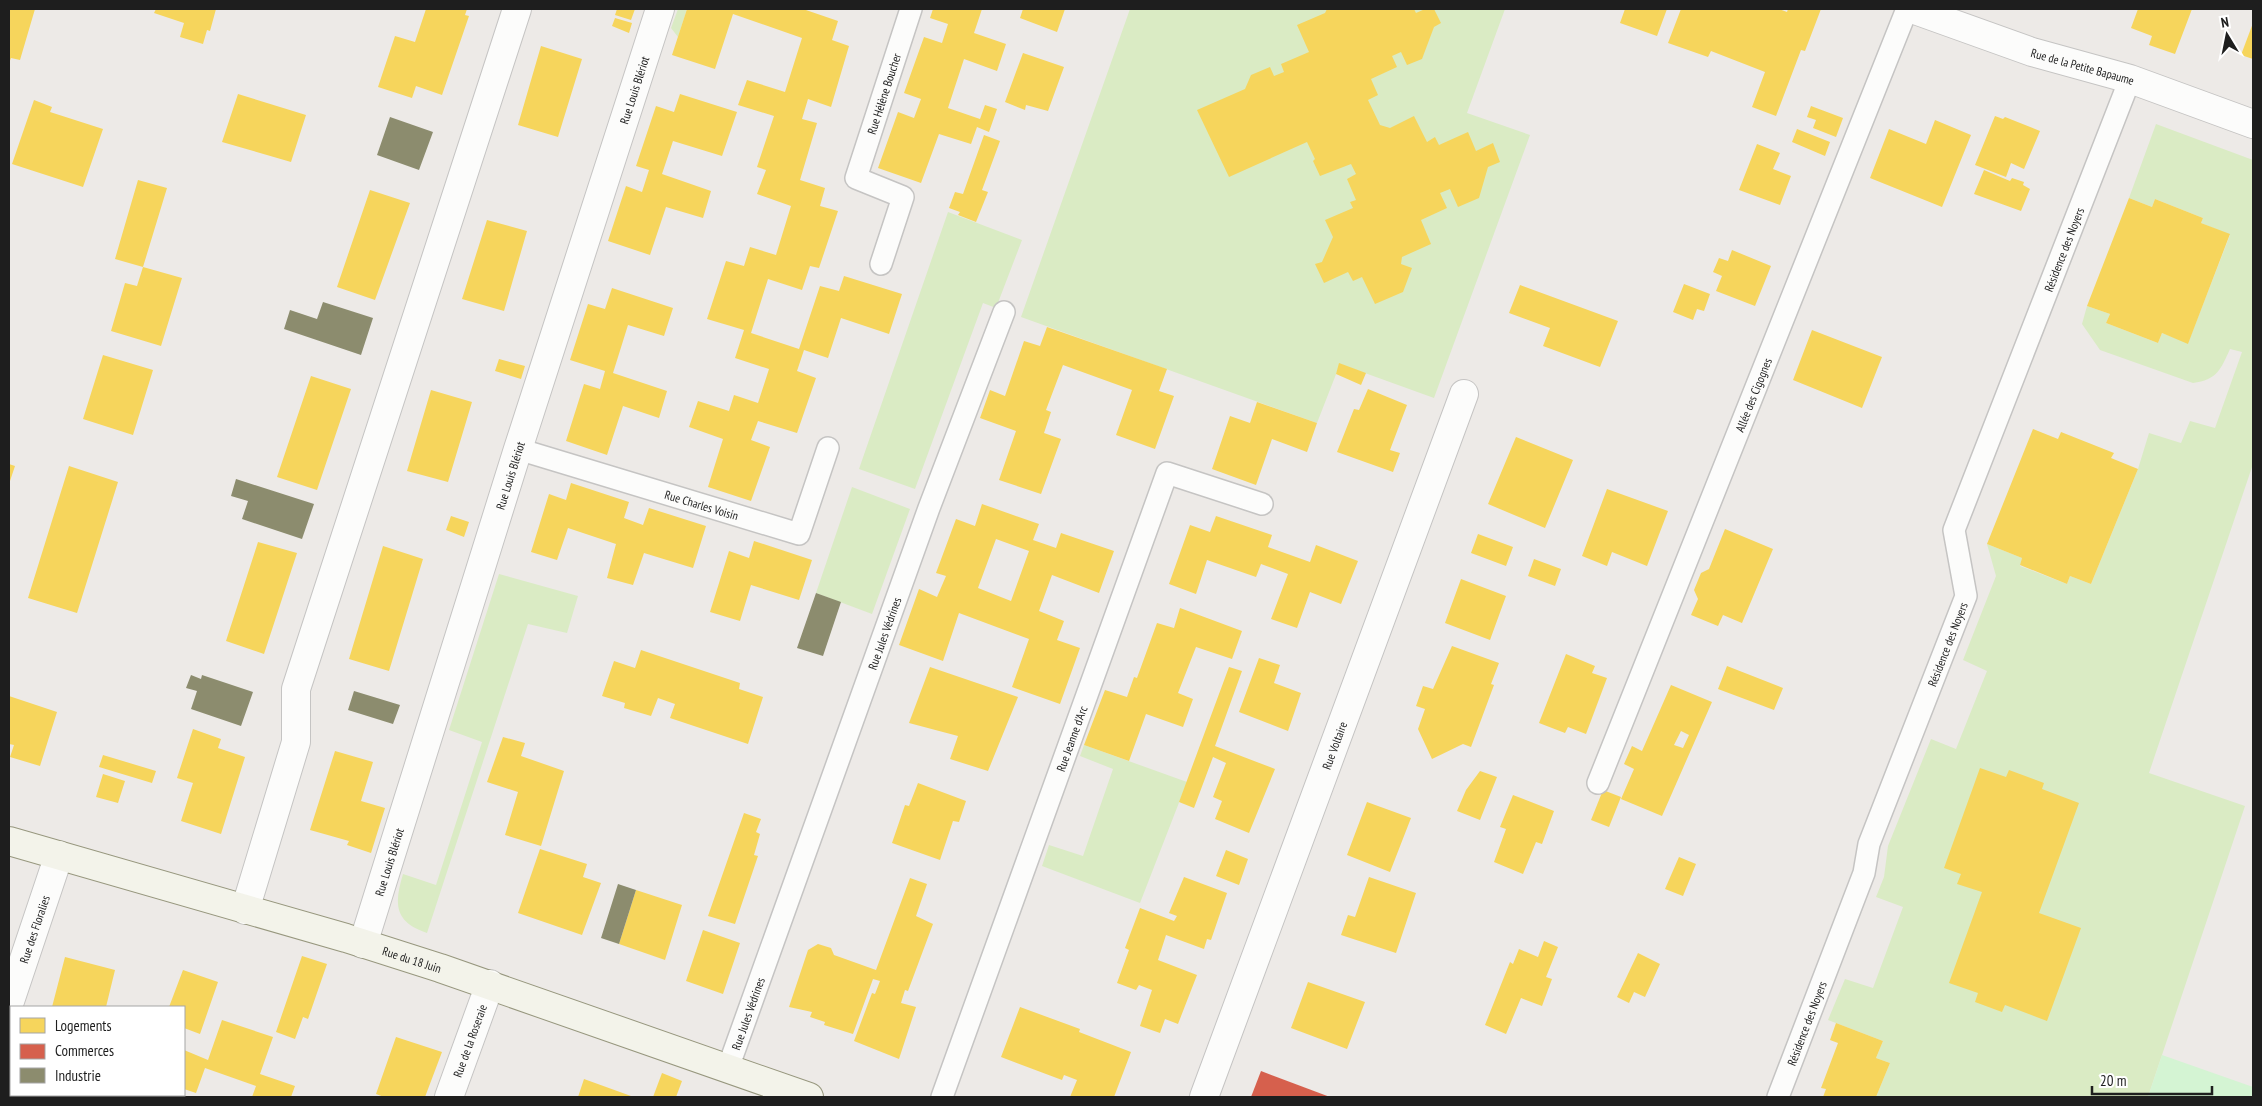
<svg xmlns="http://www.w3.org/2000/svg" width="2262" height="1106" font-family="'PT Sans Narrow',sans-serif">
<rect width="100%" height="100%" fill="#edeae7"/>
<path fill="#daebc4" d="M678,9H687L678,37L671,28Z
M1130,9H1505L1467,113L1530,135L1434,398L1340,364L1317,423L1021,317Z
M2156,124L2253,160V464L2149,773L2245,806L2148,1097H1876L1890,1063L1876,1058L1883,1041L1828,1020L1845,979L1873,988L1903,907L1876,897L1884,877L1888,846L1931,739L1956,749L1987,671L1963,660L1996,576L1987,544L2022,558L2020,566L2067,584L2070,576L2091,584L2138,469L2149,433L2181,443L2190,421L2215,428L2242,352L2230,349C2221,369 2217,380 2193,383L2100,350L2082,324L2087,306L2110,314L2106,323L2158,343L2162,333L2188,343L2230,235L2201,223L2203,218L2155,199L2152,207L2129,198Z
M948,212L1022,240L996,308L983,303L915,489L859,469Z
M852,487L910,509L872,614L816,593Z
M499,574L578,596L567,633L528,624L427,933C394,922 394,904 403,874L436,885L482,742L449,730Z
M1084,745L1187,782L1140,903L1042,866L1049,845L1083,856L1113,769L1080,756Z"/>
<path fill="#d4f4d3" d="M2162,1055L2253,1087V1097H2148Z"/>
<path fill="#f6d55c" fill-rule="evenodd" d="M9,9H35L20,60L11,58L9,63Z
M156,9H216L210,31L207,30L203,44L180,37L184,23L154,13Z
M426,9H467L465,15L469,16L442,95L416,86L412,98L378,87L395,36L415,42Z
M617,9H635L631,20L615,15Z
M687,9H803L838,21L832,40L849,46L831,107L808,99L802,119L817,123L800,180L825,188L820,206L838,211L819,268L810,266L802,290L768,279L751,333L799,349L820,286L839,291L844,276L902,294L889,334L841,318L828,358L804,350L797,371L816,378L797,433L758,421L751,440L770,447L751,501L708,487L723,439L689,427L698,401L729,411L734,395L758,403L769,369L735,358L744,330L707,319L726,261L744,266L750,247L776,255L791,206L757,194L766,170L757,167L774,116L738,105L747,80L785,92L802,38L733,14L715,69L672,55Z
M933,9H982L974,33L1006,44L997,71L964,59L948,108L980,119L985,105L997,109L989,132L977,127L971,144L939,134L921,183L878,168L898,112L914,118L921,99L904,93L924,37L942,43L948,24L930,18Z
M1023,9H1065L1057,32L1020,18Z
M1327,9H1414L1416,13L1425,9H1434L1441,23L1434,27L1422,59L1407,65L1401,52L1392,56L1397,67L1371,79L1378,95L1368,100L1380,125L1390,128L1414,116L1427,142L1435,137L1439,145L1468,132L1476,151L1493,143L1500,162L1488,167L1479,198L1458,207L1450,189L1440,193L1447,208L1421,220L1431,244L1402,257L1401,264L1412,268L1403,292L1375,304L1362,277L1353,281L1348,272L1324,283L1315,264L1322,262L1333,237L1325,220L1353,208L1350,202L1356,200L1347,179L1356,174L1351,164L1320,176L1313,161L1315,159L1307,142L1229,177L1197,110L1245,89L1251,75L1270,67L1274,76L1284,72L1281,64L1309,52L1297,25L1325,13Z
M1625,9H1667L1657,36L1620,23Z
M1681,9H1779L1787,12L1788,9H1821L1805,51L1801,50L1776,116L1752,107L1765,72L1711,51L1708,57L1668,43Z
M2138,9H2192L2175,54L2149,45L2152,36L2131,28Z
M615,18L632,23L629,33L612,26Z
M2253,23V59L2241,55Z
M541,46L582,59L558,137L518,125Z
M1023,53L1064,67L1048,111L1026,105L1025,110L1005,102Z
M238,94L306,115L291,162L222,142Z
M680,94L737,112L722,156L673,141L662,174L711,191L703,218L666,207L650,255L608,241L626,186L642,192L649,170L636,166L656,106L674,112Z
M34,100L52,107L50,112L103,129L83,187L12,164Z
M1811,106L1843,118L1836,137L1813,128L1816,120L1807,117Z
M1995,116L2003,119L2005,117L2040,131L2024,169L2011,163L2006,177L1975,165Z
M1935,120L1971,135L1942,207L1870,178L1889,129L1926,144Z
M1797,129L1830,142L1825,156L1792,142Z
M984,135L1000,141L982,190L988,192L976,222L958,215L960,212L949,208L955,192L963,194Z
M1757,144L1780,153L1773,169L1791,176L1780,205L1739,190Z
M1984,170L2010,181L2012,178L2024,182L2023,185L2030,189L2021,211L1974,194Z
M138,180L167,188L143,267L182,278L161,346L111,331L125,283L137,286L143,267L115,259Z
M370,190L410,203L375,300L337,287Z
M2129,198L2152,207L2155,199L2203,218L2201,223L2230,234L2188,344L2162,333L2158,343L2106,323L2110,314L2087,306Z
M487,220L527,231L504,311L462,299Z
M1732,250L1771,266L1755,306L1716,291L1722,276L1713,272L1719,258L1728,261Z
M1684,284L1710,294L1704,311L1697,309L1693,320L1673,312Z
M1520,285L1618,321L1600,367L1543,346L1550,328L1509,313Z
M612,288L673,308L664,336L628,325L613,373L667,391L659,418L623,406L607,455L566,441L584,384L600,389L605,371L570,360L588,304L605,309Z
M1047,327L1167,369L1159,391L1174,396L1155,449L1116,435L1132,390L1063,365L1046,410L1051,412L1044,433L1061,439L1041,494L999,480L1016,431L980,418L990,390L1005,396L1024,341L1040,346Z
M1812,330L1882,357L1862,408L1793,380Z
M103,355L153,370L133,435L83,419Z
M499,359L525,366L521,379L495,371Z
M1339,363L1366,373L1361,385L1336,374Z
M311,376L351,389L317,490L277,477Z
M1368,389L1407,405L1390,450L1400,453L1393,472L1337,452L1354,409L1359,410Z
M431,390L472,402L448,482L407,471Z
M1257,402L1317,423L1307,452L1272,439L1256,485L1212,469L1230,416L1250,423Z
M2033,429L2058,439L2061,432L2114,453L2111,458L2138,469L2091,584L2070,576L2067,584L2020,565L2022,558L1987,544Z
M1516,437L1573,460L1545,528L1488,504Z
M9,464L15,466L9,484Z
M69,466L118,482L77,613L28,598Z
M571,483L629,502L624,518L643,525L649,508L706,526L693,568L644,553L633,585L607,578L616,544L568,528L557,560L531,552L549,494L566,500Z
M1607,489L1668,511L1647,566L1612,552L1607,566L1582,556Z
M982,504L1039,524L1033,540L1056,548L1061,533L1114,551L1099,593L1052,575L1039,611L1064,621L1057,640L1080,648L1060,704L1012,687L1029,639L959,613L943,661L899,645L919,589L937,597L946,576L936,573L956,519L975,526ZM996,539L1029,551L1011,601L978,588Z
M451,516L469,522L464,537L446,530Z
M1216,516L1272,535L1268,547L1310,562L1316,545L1358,561L1341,604L1310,592L1297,628L1271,619L1288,574L1261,564L1256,577L1207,560L1196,594L1169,584L1190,525L1210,532Z
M1725,529L1773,549L1742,623L1723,615L1718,626L1691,615L1698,599L1694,590L1701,573L1709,569Z
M1478,534L1513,547L1506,566L1471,553Z
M754,541L812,560L799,600L751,585L740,621L710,612L729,551L749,558Z
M258,542L297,553L264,654L226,641Z
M383,546L423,559L389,671L349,659Z
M1534,559L1561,569L1555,586L1528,576Z
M1461,579L1506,596L1490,640L1445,623Z
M1180,608L1242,631L1232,659L1196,647L1178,693L1193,699L1183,727L1146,714L1129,761L1084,745L1105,690L1127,697L1134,677L1137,678L1157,623L1174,628Z
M1452,646L1499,663L1491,684L1494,685L1471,747L1463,744L1432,759L1418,729L1425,709L1416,706L1423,686L1433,689Z
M641,650L740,683L739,689L763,697L748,744L670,718L675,704L658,698L651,716L624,708L625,703L602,696L614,661L635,668Z
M1566,654L1595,666L1592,673L1607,678L1586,734L1568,727L1565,733L1539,723Z
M1259,658L1280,665L1274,683L1301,693L1288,731L1239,712Z
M1727,666L1783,688L1774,710L1718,689Z
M930,667L1018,697L988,771L950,759L958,736L909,723Z
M1229,667L1242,671L1215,746L1275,769L1249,833L1215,819L1222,801L1213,797L1226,763L1213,757L1194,808L1179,802Z
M1671,685L1712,702L1662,816L1621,799L1634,769L1624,764L1632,746L1642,751ZM1681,731L1689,735L1683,748L1674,745Z
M9,696L57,712L40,766L10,757L14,745L9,744Z
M193,729L221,739L218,748L245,757L221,834L181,821L193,783L177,778Z
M503,737L525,743L521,756L564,771L541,846L505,835L518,792L487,782Z
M335,751L373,762L361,801L385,808L371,853L347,845L349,841L310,830Z
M103,755L156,771L152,783L99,767Z
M1980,768L2006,777L2009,770L2044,783L2042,789L2079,803L2039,913L2081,928L2047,1021L2005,1005L2002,1012L1975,1002L1978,993L1949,983L1982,892L1957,884L1961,874L1944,868Z
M1480,771L1497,777L1480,820L1457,811L1466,790Z
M103,774L125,781L118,803L96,797Z
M918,783L966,801L959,822L953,821L940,860L892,843L905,805L909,806Z
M1603,790L1621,797L1609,827L1591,820Z
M1513,795L1554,811L1542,844L1536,842L1523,874L1494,862L1506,829L1500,827Z
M1367,802L1411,818L1390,872L1347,855Z
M744,813L761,819L756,832L760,834L754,855L758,856L735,924L708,916Z
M540,849L587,864L583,877L601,883L582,935L518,913Z
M1226,850L1248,859L1239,885L1216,876Z
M1679,857L1696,864L1683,896L1665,889Z
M1184,877L1227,893L1211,940L1207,939L1204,949L1166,935L1158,960L1197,975L1178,1024L1165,1019L1160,1033L1140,1026L1152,990L1139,985L1136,990L1117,983L1129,950L1125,948L1140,908L1174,921L1177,916L1169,913Z
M1369,877L1416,893L1396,953L1341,935L1348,915L1355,917Z
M910,878L927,884L916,916L933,924L908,991L905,990L901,1003L916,1007L899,1059L854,1041L872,993L875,994L880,981L873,979L853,1034L824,1025L825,1022L810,1017L812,1012L789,1007L808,950L818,944L831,948L834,955L876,970Z
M636,890L682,905L665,960L619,944Z
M703,930L740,943L723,994L686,981Z
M1544,941L1558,947L1546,977L1552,979L1542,1006L1521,998L1506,1034L1485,1025L1510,962L1513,964L1519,949L1538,957Z
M1638,953L1660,964L1645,997L1634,992L1629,1003L1617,997Z
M302,956L327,964L308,1019L303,1017L295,1039L276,1032Z
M65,957L115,970L106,1007H52Z
M183,970L218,982L200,1034L184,1028V1007H169Z
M1308,982L1365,1002L1347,1049L1291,1028Z
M1020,1007L1080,1029L1079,1032L1131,1052L1114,1097H1070L1077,1080L1064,1075L1062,1080L1001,1057Z
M222,1020L273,1037L260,1074L295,1086L291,1097H252L256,1086L205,1068L196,1093L184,1089V1050L208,1060Z
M1836,1023L1883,1041L1876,1058L1890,1063L1876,1097H1823L1826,1089L1821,1088L1838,1043L1830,1040Z
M396,1037L442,1052L425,1097H384L376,1094Z
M662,1073L682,1081L676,1097H653Z
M584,1079L631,1096V1097H578Z"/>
<path fill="#d6604d" d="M1261,1071L1330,1097H1251Z"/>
<path fill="#8c8c6e" d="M390,117L433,132L419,170L377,155Z
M323,302L373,318L361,355L284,329L290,310L317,319Z
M236,479L314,504L302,539L242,519L248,501L231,496Z
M816,593L841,602L823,656L797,648Z
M191,675L201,679L202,675L253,692L241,726L191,709L197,691L186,688Z
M354,691L400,705L393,724L348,710Z
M618,884L636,890L619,944L601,938Z"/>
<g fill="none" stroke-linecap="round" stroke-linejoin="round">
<defs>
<g id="lane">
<path id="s1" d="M881,264L903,197L856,178L911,9"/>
<path id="s2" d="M518,449L799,534L828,448"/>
<path id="s3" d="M1598,783L1907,9"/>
<path id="s4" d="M728,1068L929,508L1004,312"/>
<path id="s5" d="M942,1097L1167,473L1262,504"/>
<path id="s6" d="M1778,1097L1864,873L1869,844L1966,596L1954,530L2130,79"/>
</g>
<g id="street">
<path id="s7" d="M1912,9L2032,52L2130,79L2253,124"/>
<path d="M245,910L296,742V689L517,9"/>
<path id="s8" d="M363,944L518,449L660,9"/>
<path id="s9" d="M9,1004L59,855"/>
<path id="s10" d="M449,1097L490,984"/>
<path id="s11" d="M1204,1097L1464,394"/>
</g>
<g id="secondary">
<path id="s12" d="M9,841L346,938L440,968L809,1097"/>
</g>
</defs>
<use href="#lane" stroke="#c5c4c3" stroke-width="24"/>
<use href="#street" stroke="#c5c4c3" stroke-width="30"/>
<use href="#secondary" stroke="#97977e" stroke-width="30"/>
<use href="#lane" stroke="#fcfcfb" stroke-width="21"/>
<use href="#street" stroke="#fcfcfb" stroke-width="28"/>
<use href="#secondary" stroke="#f3f3ea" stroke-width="28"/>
</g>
<g text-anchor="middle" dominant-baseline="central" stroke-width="5" stroke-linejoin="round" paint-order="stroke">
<g font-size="12" fill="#1e1e1e" stroke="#fff">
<text stroke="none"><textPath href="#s7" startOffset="180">Rue de la Petite Bapaume</textPath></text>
<text stroke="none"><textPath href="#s8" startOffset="896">Rue Louis Blériot</textPath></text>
<text stroke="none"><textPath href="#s1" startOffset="210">Rue Hélène Boucher</textPath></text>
<text stroke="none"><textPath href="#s6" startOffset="904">Résidence des Noyers</textPath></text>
<text stroke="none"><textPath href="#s3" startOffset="418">Allée des Cigognes</textPath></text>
<text stroke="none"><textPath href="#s8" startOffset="491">Rue Louis Blériot</textPath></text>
<text stroke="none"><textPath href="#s2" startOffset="192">Rue Charles Voisin</textPath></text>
<text stroke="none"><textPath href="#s4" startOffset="462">Rue Jules Védrines</textPath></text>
<text stroke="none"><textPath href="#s6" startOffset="484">Résidence des Noyers</textPath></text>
<text stroke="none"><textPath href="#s5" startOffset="381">Rue Jeanne d'Arc</textPath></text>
<text stroke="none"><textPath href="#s11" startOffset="375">Rue Voltaire</textPath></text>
<text stroke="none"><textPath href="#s8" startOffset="86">Rue Louis Blériot</textPath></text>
<text stroke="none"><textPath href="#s9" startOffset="79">Rue des Floralies</textPath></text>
<text stroke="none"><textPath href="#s12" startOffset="420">Rue du 18 Juin</textPath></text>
<text stroke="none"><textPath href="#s4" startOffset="58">Rue Jules Védrines</textPath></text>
<text stroke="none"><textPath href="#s6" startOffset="79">Résidence des Noyers</textPath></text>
<text stroke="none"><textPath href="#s10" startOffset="60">Rue de la Roseraie</textPath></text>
</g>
</g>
<rect width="2262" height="1106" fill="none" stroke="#1e1e1e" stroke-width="20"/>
<rect x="10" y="1006" width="175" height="90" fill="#ffffff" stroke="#a5a5a5"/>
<rect x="20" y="1018" width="25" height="15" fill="#f6d55c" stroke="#a5a5a5"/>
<text x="55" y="1031" font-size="15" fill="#1e1e1e">Logements</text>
<rect x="20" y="1044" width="25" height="15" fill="#d6604d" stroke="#a5a5a5"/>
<text x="55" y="1056" font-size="15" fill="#1e1e1e">Commerces</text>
<rect x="20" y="1068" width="25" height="15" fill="#8c8c6e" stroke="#a5a5a5"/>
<text x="55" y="1081" font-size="15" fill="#1e1e1e">Industrie</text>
<g transform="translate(2227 35) rotate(350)" stroke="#ffffff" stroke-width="4" paint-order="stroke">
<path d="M0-4L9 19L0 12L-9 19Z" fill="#1e1e1e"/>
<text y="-8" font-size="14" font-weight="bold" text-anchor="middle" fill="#1e1e1e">N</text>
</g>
<path d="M2092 1086v8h120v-8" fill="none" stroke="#1e1e1e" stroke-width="2.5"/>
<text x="2100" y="1086" font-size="15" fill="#1e1e1e" stroke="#ffffff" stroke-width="4" paint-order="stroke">20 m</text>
</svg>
